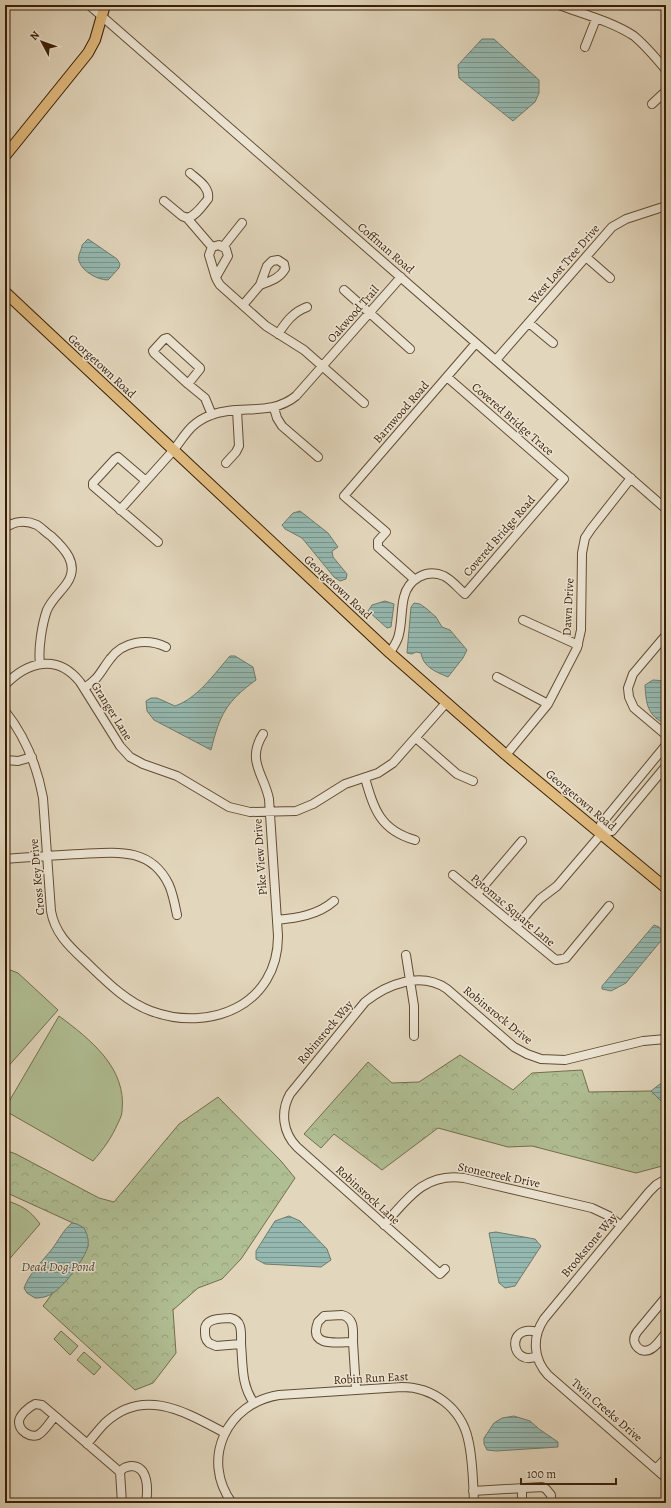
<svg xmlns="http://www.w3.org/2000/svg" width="671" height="1508" font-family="Alegreya,serif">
<defs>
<pattern id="forest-crowns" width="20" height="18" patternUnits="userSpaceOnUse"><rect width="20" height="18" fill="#b0be93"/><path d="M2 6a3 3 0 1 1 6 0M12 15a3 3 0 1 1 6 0" fill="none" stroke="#98a37d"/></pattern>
<pattern id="water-rules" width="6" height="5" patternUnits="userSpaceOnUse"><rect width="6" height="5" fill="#95b9b1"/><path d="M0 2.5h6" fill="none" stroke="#7b968e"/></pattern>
</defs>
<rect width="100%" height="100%" fill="#e2d6bc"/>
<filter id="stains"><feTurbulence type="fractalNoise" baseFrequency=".005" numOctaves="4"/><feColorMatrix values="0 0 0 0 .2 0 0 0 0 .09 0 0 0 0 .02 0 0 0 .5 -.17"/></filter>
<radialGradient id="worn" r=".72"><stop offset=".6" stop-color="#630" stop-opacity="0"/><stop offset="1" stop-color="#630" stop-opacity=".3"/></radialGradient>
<path fill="#b0be93" stroke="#746e4c" d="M5,968L18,973L58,1010L5,1070Z
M59,1016C90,1039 127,1068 122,1111C122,1115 120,1119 118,1123C111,1139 104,1148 93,1161L9,1113L7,1105Z
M5,1200C22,1206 29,1209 40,1224L5,1264Z
M61,1331L78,1346L70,1355L54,1339Z
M84,1352L101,1367L94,1375L77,1360Z"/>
<path fill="url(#forest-crowns)" stroke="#746e4c" d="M460,1055L513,1090L532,1073L582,1070L589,1092L651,1091L666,1106V1165L636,1173L532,1146L508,1147L438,1128L382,1170L334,1134L321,1148L304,1134L368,1062L392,1083L419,1082Z
M218,1097L281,1161L295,1178L241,1259L222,1279L198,1288L173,1310L176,1353L153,1383L135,1390L43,1306L88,1246L84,1228L5,1192V1150L16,1154L99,1198L114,1202L179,1124Z"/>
<path fill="url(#water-rules)" stroke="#707b6c" d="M482,39H494L539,80V93L535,102L513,121L459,78L458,65Z
M88,239L117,259L120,264L119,268L108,280C97,280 82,271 79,261C77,255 82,250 82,245Z
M300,511L328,533L338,547L332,551L333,557L347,574L346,579L340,581L334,577L302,538L285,529L282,525L293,513Z
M385,601L394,604L391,627L387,628L368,611L372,605Z
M414,603L420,604L427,609L436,617L442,627L450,630L467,650L463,658L448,677C436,672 423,667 421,653L416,652L412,654L407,653L411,607Z
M230,656H235L253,667L256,680C226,702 220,714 211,750L154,720L147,711L146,701L151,698H157L175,706C198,698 214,674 230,656Z
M653,680L666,681V724C647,716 646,703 645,685Z
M654,925L659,927L665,936L630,978L626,983L611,991L602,989V986Z
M660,1084H666V1106L651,1091Z
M289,1216L300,1221L327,1249L331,1260L321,1267L265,1264L256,1259V1251L275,1221Z
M72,1223L77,1224L84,1228C87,1233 89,1240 88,1246C85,1259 64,1286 53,1293C47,1297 41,1298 35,1298L27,1293L24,1288C30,1272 42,1262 52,1249C59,1240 63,1230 72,1223Z
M496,1232L535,1239L541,1246L515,1286L505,1288L499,1283L489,1233Z
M514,1416L530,1421L539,1429L558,1442V1447L496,1451L487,1450L484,1444V1438L494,1423L502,1418Z"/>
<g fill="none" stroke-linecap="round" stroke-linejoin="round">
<defs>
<path id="minor" d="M89,5L666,509
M559,5C583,14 613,22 634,36C646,46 656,58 666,70
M585,47L596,19
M652,104L666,91
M164,201L182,216L187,218L212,247
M187,218C196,216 202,206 208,199C210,187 198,180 190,173
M223,247L242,223
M586,257L610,278
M216,277L228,256L226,249L219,245L212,247L209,255L215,275C216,279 218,282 220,285L266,326L304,350L364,403
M344,290L410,349
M243,305L260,285L267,266L272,261L278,260L284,264L285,269C279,279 270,281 260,285
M529,323L553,343
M278,334C286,322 293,312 307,307
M167,338L200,368V369L188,384L154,353L153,351L164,339Z
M496,360L612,227L626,219L666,206
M188,384L205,398L212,415
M274,408L277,418L282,426L318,457
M226,463L236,452L239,446L237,410
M146,481L118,457L115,459L93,483V486L158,542
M120,510C137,491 154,472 171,453C185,437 188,424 211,415C240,404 270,417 296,396L401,277
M5,528C14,521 26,520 37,525C42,528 46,533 51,536C64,548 80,564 67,583C61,592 52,599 47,610C42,624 38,649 40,664
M414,579L378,547V541L386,532L344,496L476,343
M523,620L578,645
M666,635L633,674L628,688L629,697L634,708L666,735
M390,653C393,647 398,641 399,634C402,622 401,609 404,597C408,580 426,568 444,576C452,580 458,588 465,594L564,479L447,377
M497,677L548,704
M5,685C27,662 57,653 80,682L120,746L130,757L143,764L177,776L229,807L250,812L296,811L313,804L345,784L378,773L393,763L446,703
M84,688C99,679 100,672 110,659C123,641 147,638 166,647
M5,711C25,736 37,766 43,798L51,911C55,934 70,947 86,962C105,980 126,1002 151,1011C210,1033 278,1005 278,936L269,799C264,774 246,761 263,734
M416,738L457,774L473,781
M506,755L548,704L577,648L581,630L582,553L585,538L591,529L631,478
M5,760L18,761L32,757
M365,778C374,809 380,830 415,840
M603,832L601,824L666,745
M5,859C30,857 56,855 81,854C116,852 151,847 169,885C173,894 175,905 177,915
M453,875L556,960L562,959L566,958L609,906
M477,894L522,841
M277,920C297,918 318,915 334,901
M516,927L540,899L557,886L603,832L612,831L666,766
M406,955L414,1006V1036
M666,1179L656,1185L649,1192L544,1319C532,1337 533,1359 548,1375L666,1478
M384,1225C407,1199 425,1172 464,1178L592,1208L609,1216L621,1226
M445,1269L440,1274L297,1147C283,1133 280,1112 290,1094L365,1002C387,984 421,971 447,989L514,1047L527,1054L541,1059L565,1060L643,1041L666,1039
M666,1297L637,1332C632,1339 634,1346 641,1350C652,1354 659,1341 666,1333
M342,1315C355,1318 353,1331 353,1342C338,1342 308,1348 318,1322L324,1316Z
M230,1318C243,1320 241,1333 241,1344L216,1346L209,1343C205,1339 205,1336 205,1331C204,1318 220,1319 230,1318Z
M353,1342L356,1390
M241,1344C243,1365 241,1385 254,1403
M537,1356C511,1368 505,1323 537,1332
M35,1404L42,1405L55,1416C50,1422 44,1432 38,1435C30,1438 19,1431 19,1422C19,1415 29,1407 35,1404Z
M55,1416L120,1472
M87,1444C93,1437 99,1429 105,1423C144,1386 187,1413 225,1433
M656,1469L666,1458
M522,1489V1503
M473,1491L542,1487L546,1489L551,1495V1503
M122,1503L120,1472C123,1468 125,1467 131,1466C149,1466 148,1490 146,1503
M232,1503C200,1459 227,1403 279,1395L402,1387C433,1387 461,1408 468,1439C473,1459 473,1482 474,1503"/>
<path id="major" d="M5,156L88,53L95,40L105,5
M5,292L390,653L506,755L666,888"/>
</defs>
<use href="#minor" stroke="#624c33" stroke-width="10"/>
<use href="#major" stroke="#381e05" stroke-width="12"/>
<use href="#minor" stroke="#ece4d3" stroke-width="8"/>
<use href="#major" stroke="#e1bb7e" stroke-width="10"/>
</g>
<g text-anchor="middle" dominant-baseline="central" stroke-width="3" stroke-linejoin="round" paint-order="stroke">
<g font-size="12" fill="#381e05" stroke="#ece4d3">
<text transform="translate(386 248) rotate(41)">Coffman Road</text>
<text transform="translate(564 264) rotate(-49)">West Lost Tree Drive</text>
<text transform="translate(353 314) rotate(-49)">Oakwood Trail</text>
<text transform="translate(102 366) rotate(43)">Georgetown Road</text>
<text transform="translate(401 412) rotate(-49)">Barnwood Road</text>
<text transform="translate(513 419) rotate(41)">Covered Bridge Trace</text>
<text transform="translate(499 536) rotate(-49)">Covered Bridge Road</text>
<text transform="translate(338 587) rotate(43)">Georgetown Road</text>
<text transform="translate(568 607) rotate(-87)">Dawn Drive</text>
<text transform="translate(112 711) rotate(58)">Granger Lane</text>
<text transform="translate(581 800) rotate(40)">Georgetown Road</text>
<text transform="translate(260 857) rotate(-94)">Pike View Drive</text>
<text transform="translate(37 877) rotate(-95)">Cross Key Drive</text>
<text transform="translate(513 910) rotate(40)">Potomac Square Lane</text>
<text transform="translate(498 1015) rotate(39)">Robinsrock Drive</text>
<text transform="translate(325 1032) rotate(-50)">Robinsrock Way</text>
<text transform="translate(499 1175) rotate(12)">Stonecreek Drive</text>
<text transform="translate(368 1195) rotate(42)">Robinsrock Lane</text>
<text transform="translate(589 1245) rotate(-50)">Brookstone Way</text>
<text transform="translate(371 1378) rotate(-3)">Robin Run East</text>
<text transform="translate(607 1410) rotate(41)">Twin Creeks Drive</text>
</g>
<g font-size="13" font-style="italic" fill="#544c39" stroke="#ece4d3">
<text x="58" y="1266">Dead Dog Pond</text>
</g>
</g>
<rect width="671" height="1508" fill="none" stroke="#e2d6bc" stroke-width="20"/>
<rect x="6" y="6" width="659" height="1496" fill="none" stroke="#381e05" stroke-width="2"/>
<rect x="10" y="10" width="651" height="1488" fill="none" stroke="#381e05"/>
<g transform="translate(42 42) rotate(311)" stroke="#ece4d3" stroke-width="3" paint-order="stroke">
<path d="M0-3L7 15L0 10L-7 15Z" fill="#381e05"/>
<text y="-6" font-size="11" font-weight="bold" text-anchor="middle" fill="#381e05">N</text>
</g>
<path d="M521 1478v6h95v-6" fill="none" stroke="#381e05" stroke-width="2"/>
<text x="527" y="1478" font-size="12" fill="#381e05" stroke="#ece4d3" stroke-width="3" paint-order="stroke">100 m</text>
<rect width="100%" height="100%" filter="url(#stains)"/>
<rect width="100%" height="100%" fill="url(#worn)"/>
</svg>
